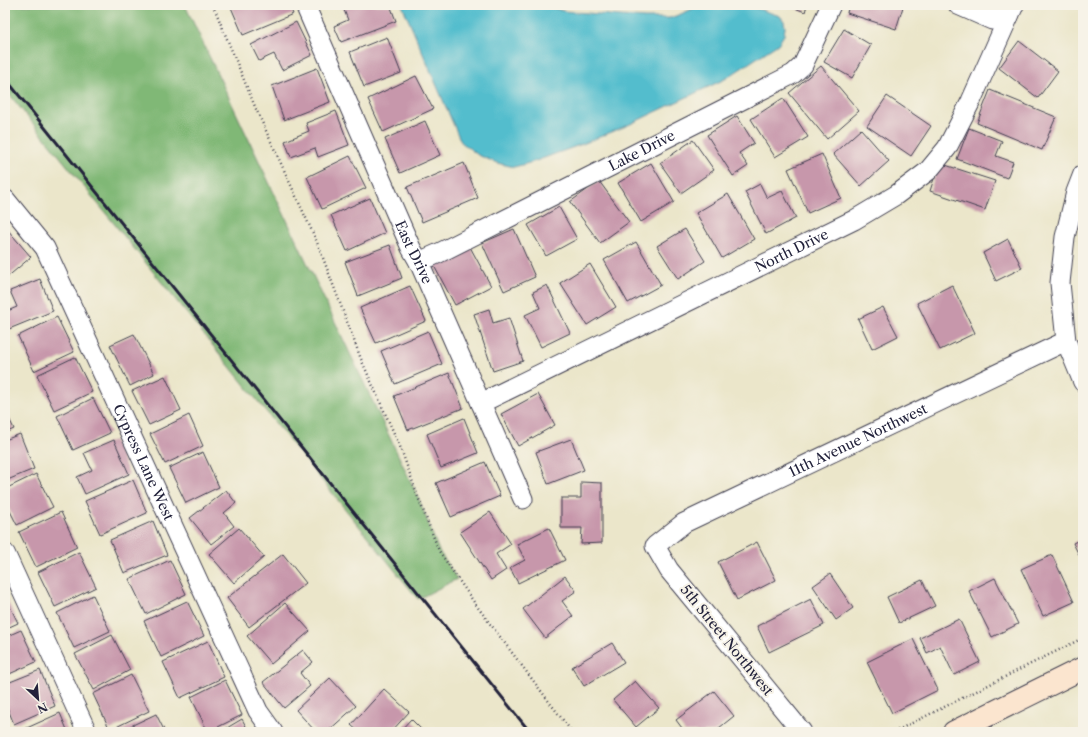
<svg xmlns="http://www.w3.org/2000/svg" width="1088" height="737" font-family="'Libre Caslon Text',serif">
<rect width="100%" height="100%" fill="#f7f3e8"/>
<filter id="ink" filterUnits="userSpaceOnUse"><feTurbulence type="fractalNoise" baseFrequency=".025" numOctaves="2"/><feDisplacementMap in="SourceGraphic" scale="8" xChannelSelector="R" yChannelSelector="G"/><feConvolveMatrix kernelMatrix="1 2 1 2 8 2 1 2 1" color-interpolation-filters="sRGB"/></filter>
<filter id="wash" filterUnits="userSpaceOnUse"><feTurbulence type="fractalNoise" baseFrequency=".012" numOctaves="4" result="noise"/><feDisplacementMap in="SourceGraphic" scale="16" xChannelSelector="R" yChannelSelector="G"/><feGaussianBlur stdDeviation="0.9" result="paint"/><feColorMatrix in="noise" values="0 0 0 0 0 0 0 0 0 0 0 0 0 0 0 0 0 1.4 0 .05"/><feComposite in="paint" operator="in"/></filter>
<g filter="url(#wash)">
<rect width="100%" height="100%" fill="#ebe6ca"/>
<path fill="#80b876" stroke="#516d58" d="M5,5H185L418,497L439,551L457,579L418,599L5,89Z"/>
<path fill="#52bdcd" stroke="#3a7084" d="M402,5H543L564,11L644,18H670L681,14L701,5H747L780,16L784,21L785,27L784,35L778,44L725,79L626,126L585,143L533,162L514,167L497,163L478,155L461,142Z"/>
<g id="blocks">
<path fill="#c797ab" d="M230,5H289L293,14L243,35Z
M342,5H390L396,21L341,42L334,26L348,20Z
M787,5H807L805,12Z
M849,5H896L903,7L896,29L847,13Z
M296,22L312,55L282,70L274,54L259,61L251,45Z
M844,29L871,45L852,78L824,62Z
M387,37L401,73L364,87L350,52Z
M1019,41L1058,71L1038,98L999,68Z
M821,66L859,111L827,139L789,93Z
M317,68L330,102L284,120L272,86Z
M416,76L433,109L383,132L368,99Z
M990,90L1056,117L1042,150L977,123Z
M887,96L931,126L911,156L867,126Z
M783,98L808,137L775,157L751,119Z
M336,111L349,145L318,157L315,148L291,157L285,141L309,131L306,123Z
M737,116L754,143L739,153L748,166L733,176L707,135Z
M425,121L440,155L400,173L385,139Z
M969,128L1002,141L996,156L1013,162L1007,178L957,159Z
M861,129L889,161L861,186L833,154Z
M693,140L714,170L681,193L660,163Z
M822,154L841,198L808,213L788,169Z
M350,156L366,188L322,209L307,177Z
M464,163L478,198L422,222L407,187Z
M651,163L674,202L641,222L618,183Z
M939,163L995,181L985,210L930,191Z
M599,181L629,222L600,243L570,202Z
M760,184L767,198L782,191L796,218L766,234L745,192Z
M728,194L754,239L722,258L696,213Z
M370,198L385,233L347,251L331,215Z
M559,207L577,239L546,256L528,225Z
M7,229L31,257L5,279V231Z
M514,229L535,277L504,291L482,243Z
M685,229L705,261L678,279L657,246Z
M1008,239L1022,268L996,281L983,253Z
M636,242L661,285L628,303L604,260Z
M390,245L402,278L358,296L345,262Z
M469,245L491,286L455,305L433,264Z
M590,264L616,307L587,325L560,283Z
M40,279L53,311L9,329L5,321V312L17,307L10,291Z
M547,285L570,333L541,347L525,315L540,308L533,292Z
M952,285L975,333L940,350L917,303Z
M410,286L426,321L376,343L360,308Z
M883,307L898,336L872,349L858,319Z
M489,309L493,323L509,318L523,361L493,371L474,314Z
M57,317L74,352L34,371L18,336Z
M428,331L442,364L395,384L381,351Z
M134,334L154,374L130,386L110,345Z
M75,357L92,392L54,410L37,375Z
M449,373L463,408L408,430L394,396Z
M165,376L181,410L149,425L132,391Z
M538,394L555,425L518,446L501,414Z
M93,398L110,433L73,450L57,416Z
M5,410L14,429L5,433Z
M189,415L203,446L165,464L150,434Z
M464,418L478,453L441,468L427,434Z
M20,434L34,469L5,481V440Z
M571,439L584,470L548,484L536,452Z
M114,440L129,474L85,494L77,477L92,470L84,453Z
M203,452L219,487L186,503L169,468Z
M485,462L500,496L451,517L436,483Z
M36,474L53,507L17,525L5,501V489Z
M133,480L147,513L100,534L85,501Z
M581,482L602,483V543L581,544L582,528H561V498H581Z
M226,490L236,503L224,513L234,526L211,544L190,518Z
M61,512L77,547L36,567L19,532Z
M490,512L511,544L496,554L506,570L491,580L460,532Z
M153,521L167,555L124,573L110,540Z
M239,528L264,557L234,583L209,554Z
M549,528L565,560L518,583L510,568L525,560L517,544Z
M1083,538V563L1073,543Z
M757,542L776,580L737,600L718,562Z
M79,552L96,587L55,607L38,572Z
M283,554L306,583L249,627L227,598Z
M1052,555L1074,602L1043,616L1021,569Z
M170,560L186,594L146,614L129,579Z
M830,574L853,608L836,620L813,586Z
M565,576L576,591L562,601L573,616L545,638L523,609Z
M995,578L1018,624L992,637L969,591Z
M922,580L935,606L899,623L887,597Z
M93,595L110,631L74,648L57,613Z
M5,596L18,623L5,629Z
M811,599L824,625L769,652L757,626Z
M187,601L204,636L161,657L144,621Z
M285,603L310,631L271,664L247,636Z
M959,619L980,662L954,675L940,646L927,653L920,638Z
M21,630L36,662L5,676V637Z
M112,635L130,670L94,690L75,654Z
M913,639L938,690L892,713L867,662Z
M208,641L224,677L180,698L163,662Z
M612,643L624,662L584,686L572,667Z
M303,650L313,662L300,673L310,686L284,708L263,682Z
M40,670L55,706L14,724L5,702V684Z
M131,675L149,711L110,730L93,694Z
M330,678L356,706L327,732H316L296,710Z
M225,680L242,715L208,732L191,697Z
M635,681L659,708L636,727L613,700Z
M384,689L409,712L391,732H359L351,725Z
M714,691L734,716L714,732H685L676,720Z
M60,713L68,732H18Z
M156,714L165,732H118Z
M242,719L249,732H220Z
M411,719L424,732H399Z"/>
</g>
</g>
<g filter="url(#ink)">
<use href="#blocks" fill-opacity="0" stroke="#403f50" stroke-width="1"/>
<g fill="none" stroke-linecap="round" stroke-linejoin="round">
<defs>
<g id="street">
<path id="s1" d="M305,5L411,248L419,262L523,499"/>
<path d="M958,5L992,20L1009,16"/>
<path d="M1083,174L1076,192L1065,237L1060,283L1066,341L1083,382"/>
<path id="s2" d="M5,199L45,248L258,711L273,732"/>
<path id="s3" d="M419,262L439,253L793,74L803,65L831,5"/>
<path id="s4" d="M481,403L854,220L896,195L928,171L947,148L971,101L1014,5"/>
<path d="M5,553L87,732"/>
<path id="s5" d="M802,732L669,570L655,546L684,523L1066,341"/>
</g>
<path id="secondary" d="M954,732L1083,668"/>
</defs>
<use href="#street" stroke="#403f50" stroke-width="21"/>
<use href="#secondary" stroke="#403f50" stroke-width="24"/>
<path stroke="#403f50" stroke-width="2.5" stroke-dasharray="1 3" stroke-linecap="butt" d="M213,5L256,109L317,242L361,359L401,449L418,497L439,551L476,605L572,732
M894,732L1083,638"/>
<use href="#street" stroke="#fff" stroke-width="19"/>
<use href="#secondary" stroke="#fbe5cf" stroke-width="22"/>
<path stroke="#22223b" stroke-width="3" d="M5,78L530,732"/>
</g>
</g>
<g text-anchor="middle" dominant-baseline="central" stroke-width="4" stroke-linejoin="round" paint-order="stroke">
<g font-size="14" fill="#22223b" stroke="#f7f3e8">
<text stroke="none"><textPath href="#s3" startOffset="249">Lake Drive</textPath></text>
<text stroke="none"><textPath href="#s4" startOffset="346">North Drive</textPath></text>
<text stroke="none"><textPath href="#s1" startOffset="270">East Drive</textPath></text>
<text stroke="none"><textPath href="#s5" startOffset="467">11th Avenue Northwest</textPath></text>
<text stroke="none"><textPath href="#s2" startOffset="299">Cypress Lane West</textPath></text>
<text transform="translate(727 640) rotate(51)">5th Street Northwest</text>
</g>
</g>
<rect width="1088" height="737" fill="none" stroke="#f7f3e8" stroke-width="20"/>
<g transform="translate(38 699) rotate(154)" stroke="#f7f3e8" stroke-width="3" paint-order="stroke">
<path d="M0-3L7 15L0 10L-7 15Z" fill="#22223b"/>
<text y="-6" font-size="11" font-weight="bold" text-anchor="middle" fill="#22223b">N</text>
</g>
</svg>
